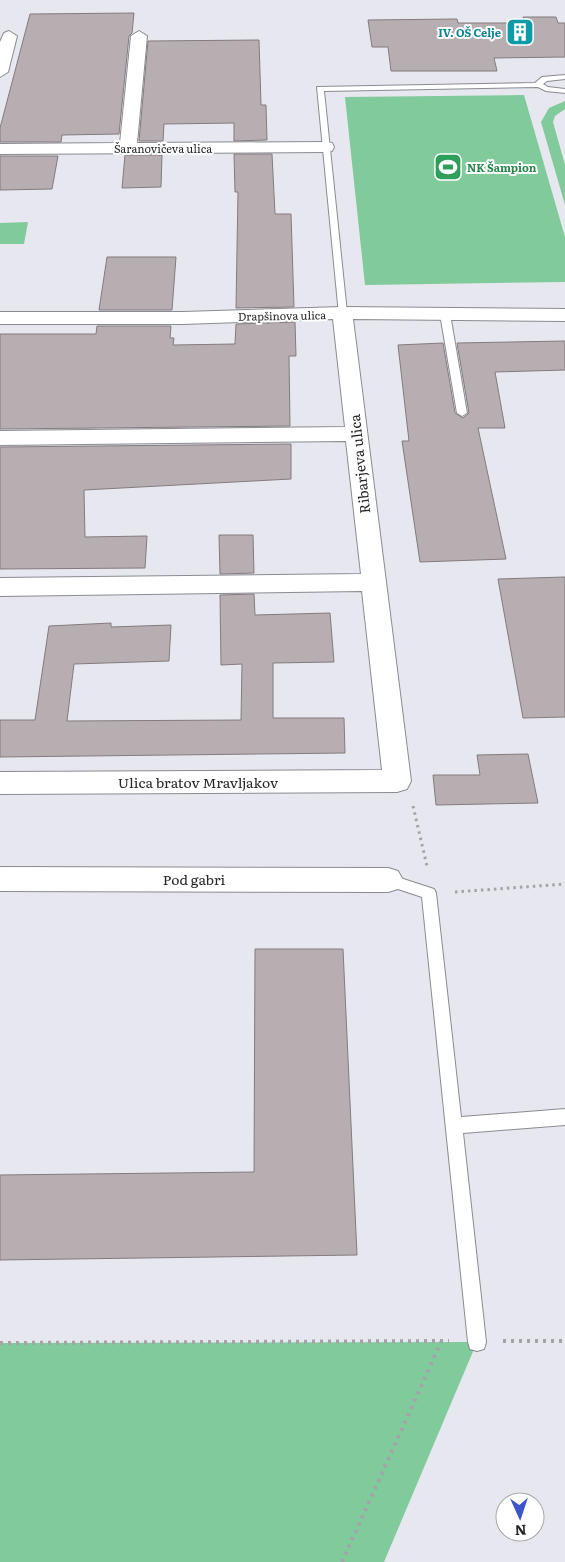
<svg xmlns="http://www.w3.org/2000/svg" width="565" height="1562" font-family="Literata,serif">
<rect width="100%" height="100%" fill="#e7e7ef"/>
<path fill="#81ca9c" d="M524,95L565,237V282L365,285L345,97Z
M565,101V109L555,116L553,122L565,165V205L541,122L549,108Z
M28,222L24,244H0V223Z
M477,1342L384,1562H0V1343Z"/>
<path fill="#b6aeb1" stroke="#837b7e" d="M134,13L132,33L129,36L119,134L62,135L61,142H0V128L30,14Z
M523,17H556L558,23H565V57L494,58L497,71H391L388,47H372L368,20L457,19L458,23H525Z
M259,40L261,105H266L267,140L234,141V123L164,124L163,141H139L148,41Z
M234,154H272L275,214H291L294,307L236,308L238,192H235Z
M125,155H162L161,187L122,188Z
M0,156H58L52,189L0,190Z
M107,257H176L172,310H99Z
M295,322L296,356H289L290,426L0,429V334H96L97,326H171L170,338H174L173,345L235,344L236,324Z
M565,341V370L495,372L505,428H478L506,559L420,562L402,441H409L398,345L443,343L455,413L463,418L469,413L457,343Z
M291,444V479L84,490L85,537L147,536L145,568L0,569V447Z
M219,535H253L254,573L220,574Z
M565,577V717L523,718L498,579Z
M254,594L255,615L330,613L334,662L273,663V718H344L345,753L0,757V720H35L49,626L111,623V627L171,625L169,661L74,664L67,721L241,720L242,664L221,665L220,595Z
M528,754L538,803L436,805L433,775H480L477,755Z
M255,949H343L357,1255L0,1260V1175L254,1172Z"/>
<g fill="none" stroke-linecap="round" stroke-linejoin="round">
<defs>
<path id="service" d="M565,75V79L547,81L543,84L548,87L565,89V93L546,91L538,87L324,91L347,313L339,315L317,87L535,83L542,77Z
M445,311L450,314L467,413L462,416L457,413L440,314Z
M388,874L434,889L436,893L461,1117L565,1109V1125L463,1133L486,1342L484,1349L477,1351L470,1349L468,1342L422,897L383,884L381,880L383,876Z"/>
<path id="minor" d="M9,31L17,36L8,72L0,77V42L4,33Z
M139,31L147,36L137,143L326,142L332,143L334,147L332,151L326,152L0,154V144L120,143L131,36Z
M342,307L565,309V321L353,319L411,781L407,789L397,792L0,794V772L382,770L362,591L0,596V578L361,574L346,441L0,445V431L345,427L333,319L183,324H0V312H183Z
M0,867L388,868L398,871L403,880L398,889L388,892L0,891Z"/>
</defs>
<use href="#service" stroke="#8a8a91" stroke-width="2"/>
<use href="#minor" stroke="#8a8a91" stroke-width="2"/>
<path stroke="#a3a3a9" stroke-width="3" stroke-dasharray="2.5 4" stroke-linecap="butt" d="M413,806L427,866
M455,892L565,884"/>
<path stroke="#a3a3a9" stroke-width="4" stroke-dasharray="3 5" stroke-linecap="butt" d="M503,1341H565
M0,1343L449,1341
M342,1562L441,1342"/>
<use href="#service" fill="#fff" fill-rule="evenodd"/>
<use href="#minor" fill="#fff" fill-rule="evenodd"/>
</g>
<defs>
<symbol id="building-square" viewBox="-11 -11 22 22"><rect x="-9" y="-9" width="18" height="18" rx="4" fill="#0f9aa8" stroke="#fff"/><path d="M-4-6H4V6H1V3H-1V6H-4ZM-2.5-4.3h1.7v1.8h-1.7ZM.8-4.3h1.7v1.8H.8ZM-2.5-1h1.7V.8h-1.7ZM.8-1h1.7V.8H.8Z" fill="#fff"/></symbol>
<symbol id="stadium-square" viewBox="-11 -11 22 22"><rect x="-9" y="-9" width="18" height="18" rx="4" fill="#2e9e5b" stroke="#fff"/><path d="M0-5a6.5 5 0 1 0 0 10a6.5 5 0 1 0 0-10ZM-3.5-1.8h7v3.6h-7Z" fill="#fff"/></symbol>
</defs>
<g fill-rule="evenodd">
<use href="#building-square" x="504" y="16" width="32" height="32"/>
<use href="#stadium-square" x="432" y="151" width="32" height="32"/>
</g>
<g text-anchor="middle" dominant-baseline="central" stroke-width="4" stroke-linejoin="round" paint-order="stroke">
<g font-size="11" font-weight="bold" fill="#0d838f" stroke="#fff" text-anchor="end">
<text x="501" y="32">IV. OŠ Celje</text>
</g>
<g font-size="11" fill="#252628" stroke="#fff">
<text x="163" y="148">Šaranovičeva ulica</text>
<text transform="translate(282 315) rotate(-1)">Drapšinova ulica</text>
</g>
<g font-size="11" font-weight="bold" fill="#27864d" stroke="#fff" text-anchor="start">
<text x="467" y="167">NK Šampion</text>
</g>
<g font-size="14" fill="#252628" stroke="#fff">
<text transform="translate(359 464) rotate(-96)">Ribarjeva ulica</text>
<text x="198" y="782">Ulica bratov Mravljakov</text>
<text x="194" y="879">Pod gabri</text>
</g>
</g>
<g transform="translate(520 1517) rotate(177)"><circle r="24" fill="#ffffff" stroke="#a8a8a9"/>
<path d="M0-4L9 19L0 12L-9 19Z" fill="#3d57c9"/>
<text y="-8" font-size="14" font-weight="bold" text-anchor="middle" fill="#252628">N</text>
</g>
</svg>
